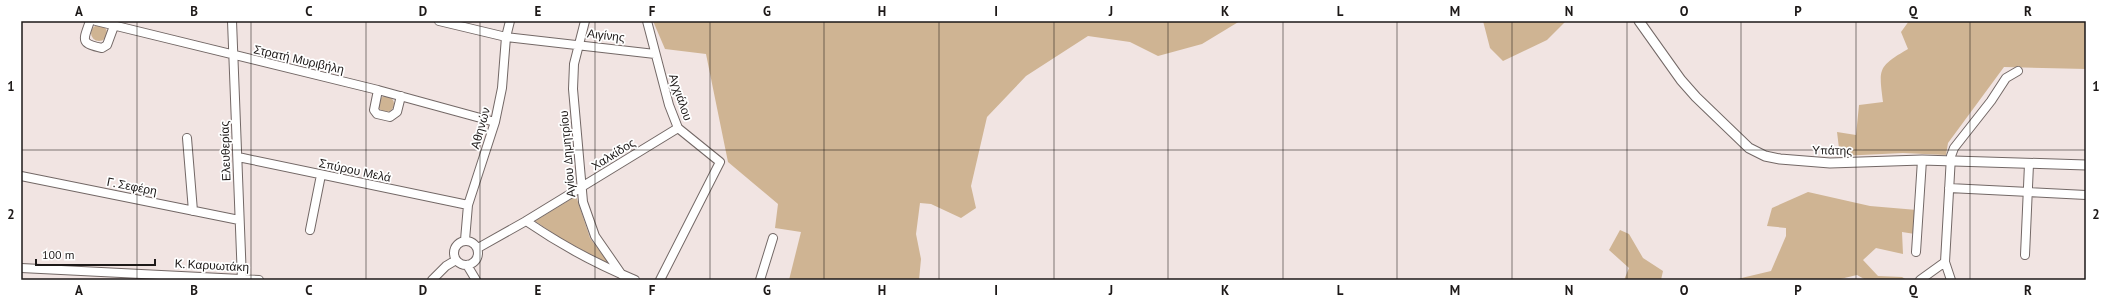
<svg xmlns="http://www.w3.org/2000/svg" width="2107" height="301" font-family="'PT Sans',sans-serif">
<rect width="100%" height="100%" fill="#f1e4e2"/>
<path fill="#cfb493" d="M653,21H1240L1202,44L1158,56L1130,42L1088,36L1026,76L987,117L971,186L976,208L961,218L931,204L920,203L916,234L921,259L919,280H789L801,232L775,228L778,204L728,162L706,54L665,49Z
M1483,21H1566L1547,40L1503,61L1490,48Z
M1909,21H2086V69L2004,67L1948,143L1946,155L1903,153L1840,156L1837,132L1856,135L1859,105L1883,102C1879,69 1877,67 1908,49L1901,32Z
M91 33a8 8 0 1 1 16 0a8 8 0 1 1-16 0Z
M378 104a8 8 0 1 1 16 0a8 8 0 1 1-16 0Z
M1808,192L1870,206L1917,210L1915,234L1902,232L1903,254L1876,248L1863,260L1878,276L1902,277L1907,280H1866L1857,275L1836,280H1733L1771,271L1786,236V228L1767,226L1772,208Z
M576,196L590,238L610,265L560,238L535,221Z
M1620,230L1629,234L1643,258L1663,271L1661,280H1624L1629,268L1609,250Z"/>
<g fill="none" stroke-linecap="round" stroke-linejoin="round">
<defs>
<path id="minor" d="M90,21C83,41 80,43 102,48L107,45L114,26
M96,21L378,90L495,122
M232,21L242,280
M439,21L506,37L655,54
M585,21L574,64L573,89L583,202L595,236L622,275
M647,21L669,105L678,128L720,162L660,280
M378,90L374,110L377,114L390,117L397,112L401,96
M187,138L193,211
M238,157L468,205
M21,176L239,220
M1949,188L2086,195
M526,221C561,245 596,264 635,280
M310,230L321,175
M465,240L468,205L495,122L502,88L506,37L510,21
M454 253a12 12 0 1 1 24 0a12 12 0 1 1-24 0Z
M478,248L526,221L678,128
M1916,252L1922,160
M2025,255L2029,164
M467,265L476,280
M21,268L259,280
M432,280L446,266L456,260
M760,280L773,238
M1920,280L1945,262
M1951,280L1945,262L1951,156L1954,148L1991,101L2006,78L2018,71"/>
<path id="tertiary" d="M1639,21L1681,80L1696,97L1749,148L1765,156L1780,159L1830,163L1922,160L2086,165"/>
</defs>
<use href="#minor" stroke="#736866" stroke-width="10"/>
<use href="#tertiary" stroke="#736866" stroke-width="11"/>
<use href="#minor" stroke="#fff" stroke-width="8"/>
<use href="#tertiary" stroke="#fff" stroke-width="9"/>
</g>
<path fill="none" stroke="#1d1918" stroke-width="1" stroke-opacity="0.55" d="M137,21V280M251,21V280M366,21V280M480,21V280M595,21V280M710,21V280M824,21V280M939,21V280M1054,21V280M1168,21V280M1283,21V280M1397,21V280M1512,21V280M1627,21V280M1741,21V280M1856,21V280M1970,21V280M21,150H2086"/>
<g text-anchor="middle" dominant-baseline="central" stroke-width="3.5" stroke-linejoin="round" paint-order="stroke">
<g font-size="12" fill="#1d1918" stroke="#fff">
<text transform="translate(606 35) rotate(7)">Αιγίνης</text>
<text transform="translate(299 59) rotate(13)">Στρατή Μυριβήλη</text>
<text transform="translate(681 97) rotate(71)">Αγχιάλου</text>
<text transform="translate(480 128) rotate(-74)">Αθηνών</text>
<text transform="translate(1832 150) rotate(1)">Υπάτης</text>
<text transform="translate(225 151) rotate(-92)">Ελευθερίας</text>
<text transform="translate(567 154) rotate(-95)">Αγίου Δημητρίου</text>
<text transform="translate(613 154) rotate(-32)">Χαλκίδος</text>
<text transform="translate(355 170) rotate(12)">Σπύρου Μελά</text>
<text transform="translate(132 186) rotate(11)">Γ. Σεφέρη</text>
<text transform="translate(212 265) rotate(3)">Κ. Καρυωτάκη</text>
</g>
</g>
<rect width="2107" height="301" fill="none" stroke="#ffffff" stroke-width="44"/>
<path d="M36 259v6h119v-6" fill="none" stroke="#1d1918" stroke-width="2"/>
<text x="42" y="259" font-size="12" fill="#1d1918" stroke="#ffffff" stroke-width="3" paint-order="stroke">100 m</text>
<rect x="22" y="22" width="2063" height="257" fill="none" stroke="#1d1918" stroke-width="1.5"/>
<g font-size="13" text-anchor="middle" font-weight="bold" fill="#1d1918">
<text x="79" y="16">A</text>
<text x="194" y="16">B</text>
<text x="309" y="16">C</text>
<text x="423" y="16">D</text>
<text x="538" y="16">E</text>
<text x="652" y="16">F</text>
<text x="767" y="16">G</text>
<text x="882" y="16">H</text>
<text x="996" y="16">I</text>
<text x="1111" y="16">J</text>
<text x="1225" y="16">K</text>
<text x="1340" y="16">L</text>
<text x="1455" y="16">M</text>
<text x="1569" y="16">N</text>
<text x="1684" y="16">O</text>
<text x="1798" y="16">P</text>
<text x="1913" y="16">Q</text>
<text x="2028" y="16">R</text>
<text x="11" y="91">1</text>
<text x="2096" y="91">1</text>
<text x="11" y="219">2</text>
<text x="2096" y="219">2</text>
<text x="79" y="295">A</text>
<text x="194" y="295">B</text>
<text x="309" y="295">C</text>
<text x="423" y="295">D</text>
<text x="538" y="295">E</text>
<text x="652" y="295">F</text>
<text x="767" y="295">G</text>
<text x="882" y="295">H</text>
<text x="996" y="295">I</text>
<text x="1111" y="295">J</text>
<text x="1225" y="295">K</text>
<text x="1340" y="295">L</text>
<text x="1455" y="295">M</text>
<text x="1569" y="295">N</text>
<text x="1684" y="295">O</text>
<text x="1798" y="295">P</text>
<text x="1913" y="295">Q</text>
<text x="2028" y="295">R</text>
</g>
</svg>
